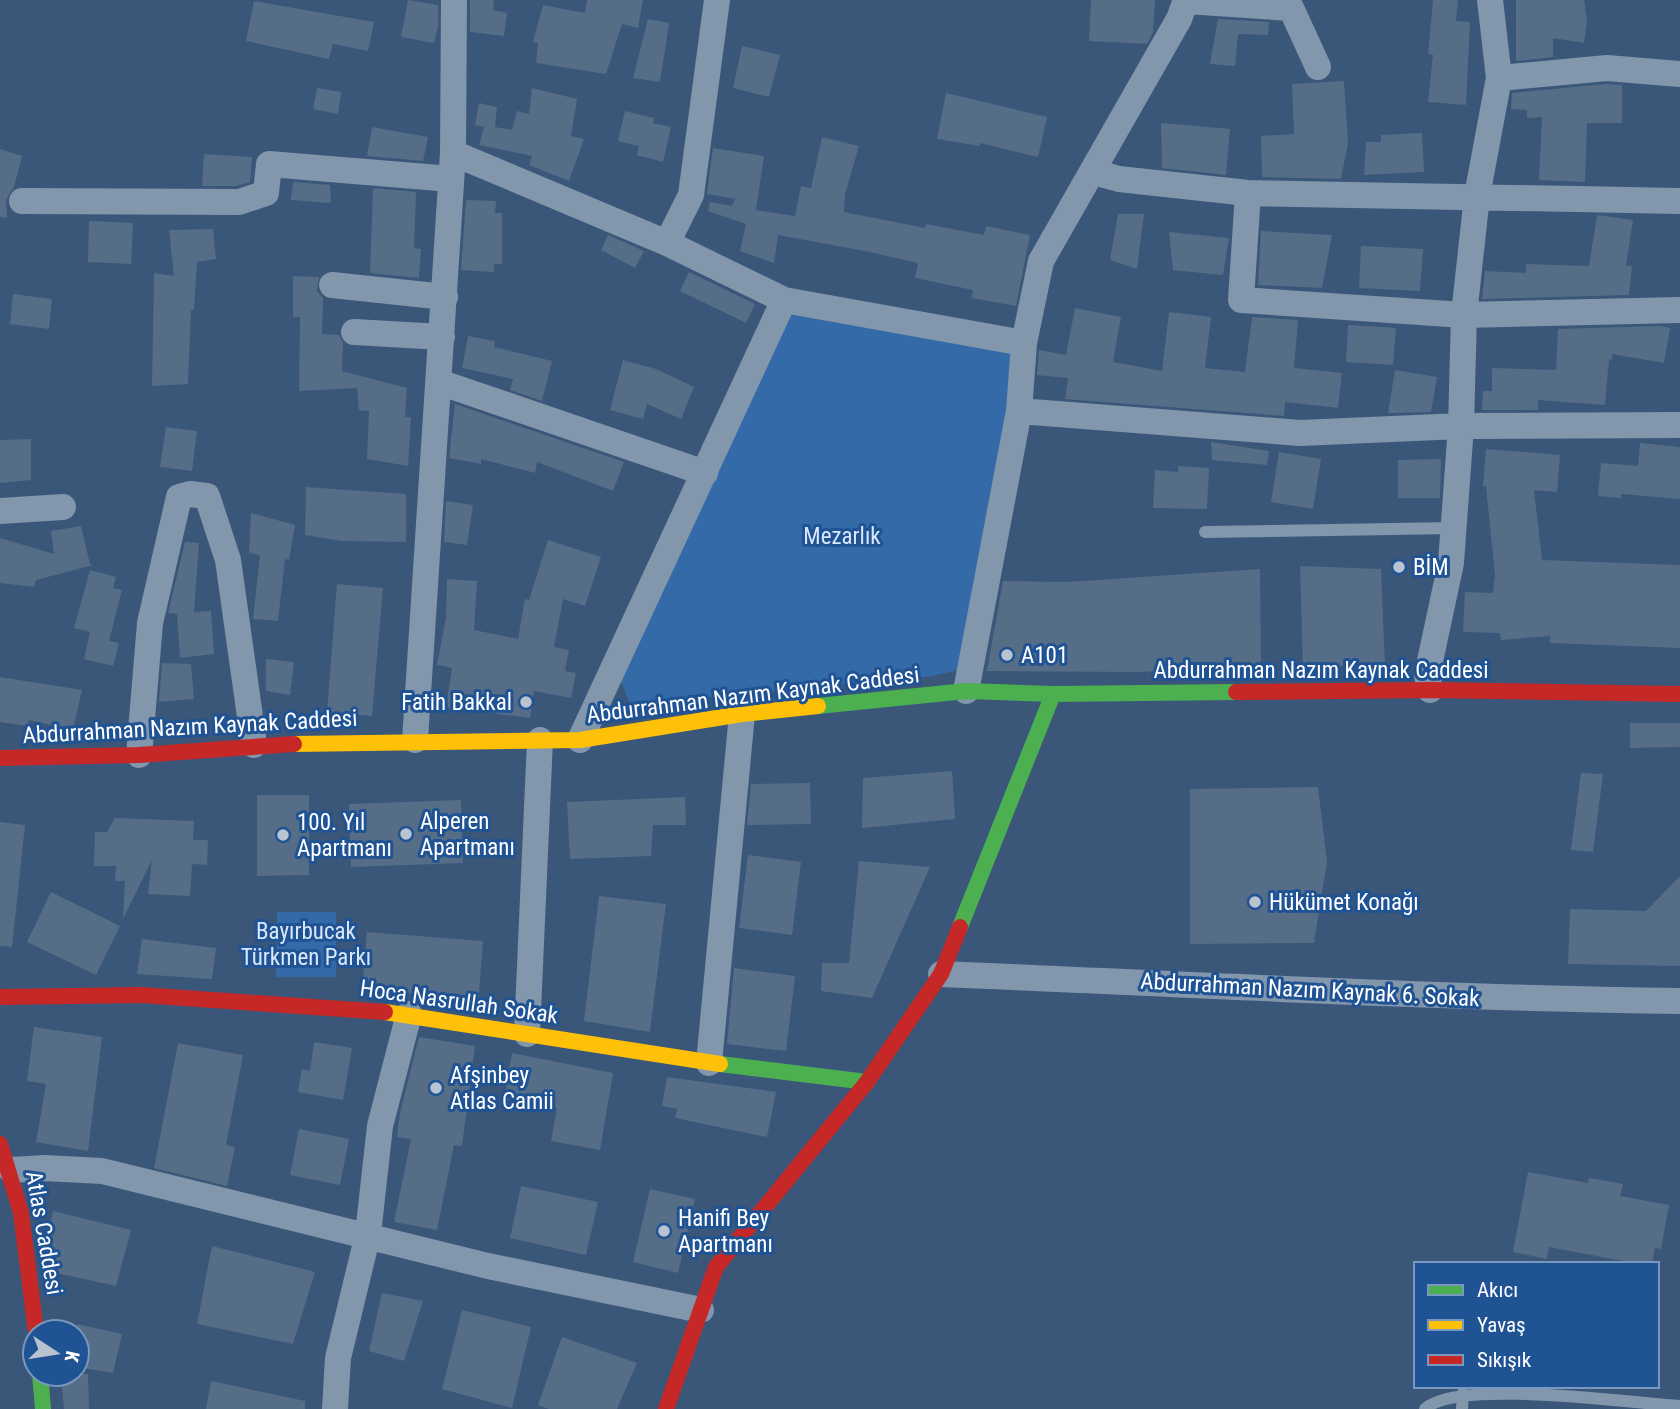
<svg xmlns="http://www.w3.org/2000/svg" width="1680" height="1409" font-family="'Roboto Condensed',sans-serif">
<rect width="100%" height="100%" fill="#3a5679"/>
<path fill="#356aa9" d="M784,300L1024,343L963,669L932,676L630,704L620,679Z
M277,912H336V977H276Z"/>
<path fill="#566d88" d="M408,0L438,5V27L434,43L401,37Z
M470,0H494L493,10L507,13L504,36L470,32Z
M587,0H643L638,28L622,24L606,74L536,63L538,43L533,42L543,5L585,13Z
M1091,0H1155L1153,32L1147,44L1089,41Z
M1433,0H1458L1456,21L1470,22L1466,105L1428,102L1433,55L1428,54Z
M1516,0H1584L1587,22L1584,43L1553,38V57L1516,61Z
M254,1L374,22L368,51L333,44L329,59L246,41Z
M648,19L669,23L660,82L633,78Z
M1218,19L1269,22L1268,35L1238,34L1235,66L1210,64Z
M742,46L780,55L769,97L733,88Z
M1344,81L1348,143L1341,179L1262,177L1261,136L1294,134L1292,84Z
M1607,84L1622,85V123H1587L1585,182L1539,180L1542,117L1527,118V110L1511,109L1512,93Z
M317,88L341,92L338,114L313,109Z
M532,88L577,99L571,136L584,139L569,181L529,165L532,156L479,145L484,127L475,125L479,103L497,107L495,127L512,130L517,111L529,114Z
M946,93L1047,117L1038,157L980,143V146L937,139Z
M625,111L654,118L653,123L671,127L663,162L637,155L639,146L618,141Z
M1161,123L1230,129L1226,175L1162,168Z
M372,127L428,137L423,161L367,156Z
M1422,133L1424,172L1364,175L1366,142H1381V135Z
M822,137L859,146L845,194L844,212L925,228L926,224L984,235L986,226L1030,235L1016,306L972,298L973,290L915,278L918,263L865,251L778,235L774,263L740,251L746,224L708,211L710,202L732,206L735,199L707,194L713,148L764,156L756,210L795,216L801,186L811,188Z
M0,149L22,156L14,187L6,200L7,218L0,217Z
M204,154L252,157L250,182L236,186H202Z
M293,182L330,185L331,203L291,200Z
M373,188L416,192L414,248L421,249L419,278L370,273Z
M466,200L496,201L495,213H502V264H494V272L461,270Z
M1118,214H1144L1137,269L1110,260Z
M1597,215L1633,220L1626,266H1632L1629,295L1482,299L1485,271L1526,273V264L1589,266Z
M89,221L133,223L131,264L88,262Z
M213,229L216,259L197,262L194,310H191L188,384L152,386L154,273L174,276L169,230Z
M1261,231L1332,235L1322,288L1258,285Z
M1169,232L1229,238L1223,275L1173,270Z
M608,235L644,251L635,268L601,250Z
M1361,246L1423,249L1420,291L1359,288Z
M689,272L755,304L746,323L680,291Z
M293,276L319,277L317,291L323,298L322,334L339,335L343,343L342,371L407,388L405,417H411L408,466L367,459L369,411L359,410L357,388L299,391L300,317H293Z
M13,294L52,299L49,329L10,324Z
M1075,308L1121,317L1113,362L1162,371L1169,312L1211,317L1205,368L1245,372L1252,317L1298,320L1294,368L1342,373L1338,408L1285,402L1284,416L1065,399L1068,378L1037,375L1039,350L1066,355Z
M1348,325L1396,328L1393,365L1346,362Z
M1660,326L1670,328L1664,363L1612,354V360L1609,359L1605,405L1538,400V410H1482L1483,391H1492V368L1556,370L1558,329Z
M468,336L495,341L494,347L552,361L542,401L510,390L513,379L462,368Z
M623,360L656,369L694,387L681,419L647,404L643,419L610,410Z
M1395,370L1437,377L1431,412L1388,413Z
M455,404L624,462L613,491L537,462L535,473L481,459V464L449,458Z
M166,427L197,431L192,471L160,467Z
M31,439V480L0,483V440Z
M1211,442L1269,451L1267,465L1212,460Z
M1640,443L1680,447V499L1621,494V498L1598,496L1601,463L1638,466Z
M1486,449L1560,455L1557,492L1534,490L1542,560L1680,565V648L1550,643V636L1501,640L1500,633L1463,632L1465,592L1493,593L1495,575L1486,486H1483Z
M1279,452L1321,459L1313,509L1271,502Z
M1441,459L1440,498H1398V460Z
M1178,466L1209,468L1207,509L1153,508L1155,470L1178,472Z
M306,487L406,494V542L342,541L305,535Z
M446,501L473,505L467,545L444,542Z
M251,513L295,525L289,560L285,559L278,621L253,619L260,555L249,553Z
M81,526L90,564L93,565L36,580L34,587L0,583V538L54,554L51,531Z
M548,540L601,557L585,606L563,599L554,647L569,650L565,671L576,673L571,698L534,691L530,718L446,707L452,668L437,665L446,618L447,579L477,581L474,630L518,639L525,599L529,600Z
M185,542L199,543L194,612L211,611L214,654L180,658L177,614L168,613Z
M1300,566L1381,569L1385,664L1303,668Z
M1260,569L1261,667L1136,672L987,671L1003,581L1068,582Z
M90,570L116,577L113,588L122,590L109,641L119,643L113,666L84,659L90,632L74,628Z
M337,584L383,588L372,716L327,712Z
M266,659L294,662L290,695L266,691Z
M162,663L191,664L194,699L159,702Z
M0,677L82,690L73,730L29,720L28,726L0,722Z
M1630,723H1680V747L1630,748Z
M952,771L955,819L862,828L863,778Z
M1581,773L1603,774L1593,852L1571,850Z
M810,783L811,824L747,825L751,784Z
M1318,787L1327,862L1314,943L1190,944V789Z
M257,795H309V875L257,876Z
M685,797L686,825H653L651,856L570,859L567,802Z
M461,800L463,863L351,867L349,804Z
M115,818L194,821L193,840H208L207,865L192,864L190,896L148,894L152,860L123,919L125,881H115L116,866H94L95,832H107Z
M0,822L25,825L12,947L0,946Z
M748,855L801,862L792,935L739,928Z
M859,861L930,867L872,998L821,991L822,963H849Z
M1680,876V966L1568,964L1570,909L1646,911Z
M51,892L120,926L96,975L27,942Z
M599,896L666,904L650,1032L584,1021Z
M367,932L483,941L478,1004L411,993L362,990Z
M142,939L216,948L212,979L137,974Z
M734,968L795,976L786,1051L727,1044Z
M34,1027L102,1037L88,1151L36,1142L46,1084L27,1081Z
M419,1037L475,1046L462,1146L454,1145L437,1230L394,1222L411,1139L397,1137L400,1113Z
M314,1042L352,1048L343,1100L298,1092L302,1069L310,1071Z
M178,1043L243,1055L226,1145L235,1147L227,1186L154,1168Z
M512,1053L613,1073L600,1150L551,1141L557,1108L504,1099Z
M667,1077L776,1092L767,1137L675,1118L677,1109L662,1106Z
M299,1129L349,1139L340,1185L290,1175Z
M1528,1172L1588,1183L1589,1178L1623,1184L1620,1196L1669,1205L1661,1249L1655,1248L1652,1264H1623V1261L1549,1247L1547,1259L1513,1252Z
M521,1186L598,1202L586,1255L510,1238Z
M650,1189L695,1199L678,1273L633,1262Z
M53,1211L131,1230L116,1286L52,1272L48,1245Z
M212,1246L315,1272L293,1344L197,1324Z
M382,1293L423,1301L404,1361L369,1351Z
M462,1310L531,1327L512,1408L442,1389Z
M77,1324L122,1334L113,1373L77,1367Z
M562,1337L637,1363L617,1409H549L538,1405Z
M61,1374H88L89,1409H64Z
M211,1381L305,1401V1409H206Z"/>
<g fill="none" stroke-linecap="round" stroke-linejoin="round">
<path stroke="#8296ac" stroke-width="12" d="M1205,532L1454,528
M1425,1409C1455,1378 1633,1403 1680,1406
M1462,1409L1463,1393"/>
<path stroke="#8296ac" stroke-width="26" d="M1186,1L1291,8L1318,67
M1499,78L1607,68L1680,74
M453,153L667,243L784,300L1024,343
M1093,172L1119,179L1248,193L1680,201
M1248,193L1241,300L1464,315L1680,310
M22,201L239,202L266,193L269,164L451,179
M667,243L691,195L717,0
M332,285L445,297
M354,332L442,337
M439,382L705,473
M1019,411L1300,433L1461,426L1680,425
M0,511L63,507
M1430,690L1427,675L1451,563L1461,426L1464,315L1477,196L1499,78L1490,0
M966,691L1019,411L1024,343L1041,261L1179,19L1186,0
M415,740L453,153L454,0
M580,740L784,300
M139,755L150,623L179,497L190,494L207,496L228,560L254,745
M941,974C1187,984 1434,998 1680,1001
M527,1034L540,740
M709,1063L742,714
M11,1170L44,1168L102,1171L488,1266L701,1310
M335,1409L338,1358L368,1234L380,1126L409,1014"/>
<path stroke="#4caf50" stroke-width="16" d="M818,706L966,691L1053,694L1236,692
M960,927L1053,694
M720,1064L867,1082
M40,1374L43,1409"/>
<path stroke="#ffc107" stroke-width="16" d="M294,744L580,740L742,714L818,706
M385,1012L720,1064"/>
<path stroke="#c62828" stroke-width="16" d="M1236,692L1430,690L1680,694
M0,758L139,755L294,744
M0,997L141,995L385,1012
M0,1144L21,1213L36,1332
M666,1409L716,1267L867,1082L941,974L960,927"/>
</g>
<g fill="#bac4d0" stroke="#1f5394" stroke-width="2.5">
<circle cx="1399" cy="567" r="7"/>
<circle cx="1007" cy="655" r="7"/>
<circle cx="526" cy="702" r="7"/>
<circle cx="406" cy="834" r="7"/>
<circle cx="283" cy="835" r="7"/>
<circle cx="1255" cy="902" r="7"/>
<circle cx="436" cy="1088" r="7"/>
<circle cx="664" cy="1231" r="7"/>
</g>
<g text-anchor="middle" dominant-baseline="central" stroke-width="6" stroke-linejoin="round" paint-order="stroke">
<g font-size="23" fill="#d8e8fa" stroke="#1f5394">
<text x="842" y="536">Mezarlık</text>
<text x="306" y="931">Bayırbucak<tspan x="306" dy="26">Türkmen Parkı</tspan></text>
</g>
<g font-size="23" fill="#fff" stroke="#1f5394" text-anchor="start">
<text x="1413" y="567">BİM</text>
<text x="1021" y="655">A101</text>
<text x="512" y="702" text-anchor="end">Fatih Bakkal</text>
<text x="420" y="821">Alperen<tspan x="420" dy="26">Apartmanı</tspan></text>
<text x="297" y="822">100. Yıl<tspan x="297" dy="26">Apartmanı</tspan></text>
<text x="1269" y="902">Hükümet Konağı</text>
<text x="450" y="1075">Afşinbey<tspan x="450" dy="26">Atlas Camii</tspan></text>
<text x="678" y="1218">Hanifi Bey<tspan x="678" dy="26">Apartmanı</tspan></text>
</g>
<g font-size="23" fill="#fff" stroke="#1f5394">
<text x="1321" y="670">Abdurrahman Nazım Kaynak Caddesi</text>
<text transform="translate(753 695) rotate(-7)">Abdurrahman Nazım Kaynak Caddesi</text>
<text transform="translate(190 727) rotate(-3)">Abdurrahman Nazım Kaynak Caddesi</text>
<text transform="translate(1310 990) rotate(3)">Abdurrahman Nazım Kaynak 6. Sokak</text>
<text transform="translate(459 1002) rotate(8)">Hoca Nasrullah Sokak</text>
<text transform="translate(44 1233) rotate(80)">Atlas Caddesi</text>
</g>
</g>
<rect x="1414" y="1262" width="245" height="126" fill="#1f5394" stroke="#7998bf" stroke-width="2"/>
<rect x="1428" y="1285" width="35" height="10" fill="#4caf50" stroke="#7998bf" stroke-width="2"/>
<text x="1477" y="1297" font-size="21" fill="#ffffff">Akıcı</text>
<rect x="1428" y="1320" width="35" height="10" fill="#ffc107" stroke="#7998bf" stroke-width="2"/>
<text x="1477" y="1332" font-size="21" fill="#ffffff">Yavaş</text>
<rect x="1428" y="1355" width="35" height="10" fill="#c62828" stroke="#7998bf" stroke-width="2"/>
<text x="1477" y="1367" font-size="21" fill="#ffffff">Sıkışık</text>
<g transform="translate(56 1353) rotate(102)"><circle r="33" fill="#1f5394" stroke="#7998bf" stroke-width="2"/>
<path d="M0-5L12 26L0 18L-12 26Z" fill="#bac4d0"/>
<text y="-10" font-size="19" font-weight="bold" text-anchor="middle" fill="#ffffff">K</text>
</g>
</svg>
